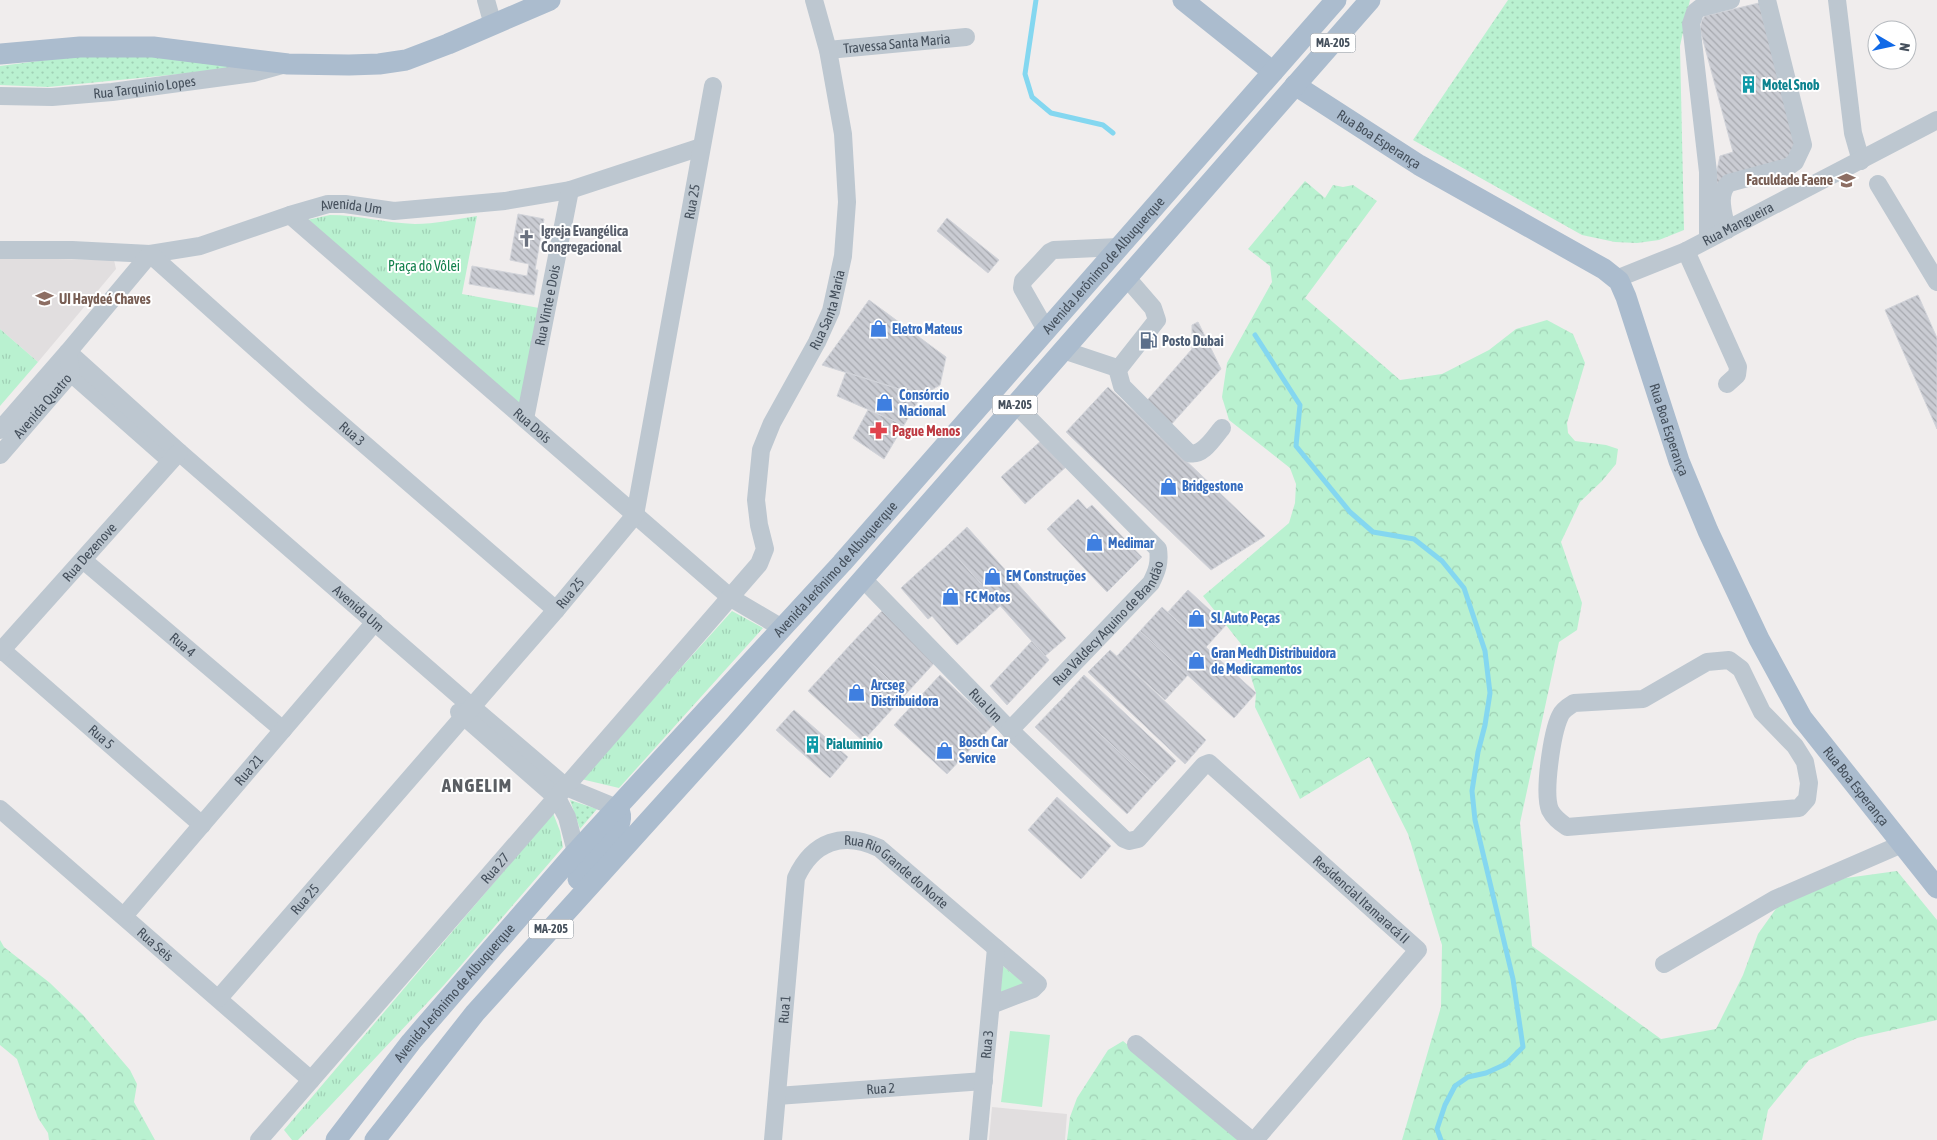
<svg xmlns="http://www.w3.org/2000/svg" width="1937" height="1140" font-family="'Asap Condensed',sans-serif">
<defs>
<pattern id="grass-dots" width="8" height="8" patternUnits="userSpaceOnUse" patternTransform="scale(1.25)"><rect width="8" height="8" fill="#b9f1d0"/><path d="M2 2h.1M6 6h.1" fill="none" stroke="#a0d0b5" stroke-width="1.8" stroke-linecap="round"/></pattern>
<pattern id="forest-crowns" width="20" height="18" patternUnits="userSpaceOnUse" patternTransform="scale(1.25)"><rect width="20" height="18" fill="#b9f1d0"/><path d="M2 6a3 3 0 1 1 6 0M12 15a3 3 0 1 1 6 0" fill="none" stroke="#a0d0b5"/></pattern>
<pattern id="park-tufts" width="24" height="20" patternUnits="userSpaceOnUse" patternTransform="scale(1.25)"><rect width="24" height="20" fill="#b9f1d0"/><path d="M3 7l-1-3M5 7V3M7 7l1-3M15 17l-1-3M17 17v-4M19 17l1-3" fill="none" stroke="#a0d0b5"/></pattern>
<pattern id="building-back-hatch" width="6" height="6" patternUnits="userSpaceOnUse" patternTransform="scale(1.25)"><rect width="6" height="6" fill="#caccd3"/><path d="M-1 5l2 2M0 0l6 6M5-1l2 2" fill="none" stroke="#a6a8ae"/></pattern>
</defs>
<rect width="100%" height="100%" fill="#f0eded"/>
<path fill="#e1dedf" d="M0,258L114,260L116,269L38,362L0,329Z
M992,1107L1067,1114L1065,1140H989Z"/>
<path fill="url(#grass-dots)" d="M1508,0H1690L1680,46L1684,230L1659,240L1637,243L1615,242L1582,235L1413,140Z
M135,53L251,67L48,87L0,85V66L77,56Z
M570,800L597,809L580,829Z"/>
<path fill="url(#forest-crowns)" d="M1305,181L1325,198L1333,185L1343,187L1353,185L1377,201L1305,298L1400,380L1442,374L1489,350L1516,329L1547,320L1573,334L1585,363L1567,423L1568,433L1575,441L1606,445L1618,449L1616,464L1602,481L1580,502L1561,542L1582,603L1577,630L1559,642L1520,823L1532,946L1661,1039L1716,1029L1743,975L1758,934L1780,903L1812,888L1846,878L1897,871L1937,920V1020L1857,1038L1809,1060L1768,1110L1762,1140H1402L1441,1007L1442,945L1408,834L1369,757L1300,799L1255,707L1256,693L1241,644L1203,596L1289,523L1295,503L1296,484L1290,468L1229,420L1222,397L1227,363L1272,282L1270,266L1248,249Z
M0,940L4,947L50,983L83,1015L130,1070L137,1084L134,1102L155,1140H49L48,1133L38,1118L17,1059L0,1045Z
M1123,1041L1245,1140H1067L1070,1117L1077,1098L1108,1050Z"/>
<path fill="url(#park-tufts)" d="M330,215C358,215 386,223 415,224C435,224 457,219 477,216L462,294L539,308L521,405L307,220Z
M0,329L38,362L0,406Z
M732,611L763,628L619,788L581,779Z
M553,813L560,831L563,847L444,985L298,1140H292L284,1130Z
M998,962L1024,983L994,1001Z"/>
<path fill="#b9f1d0" d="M1010,1031L1050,1035L1042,1107L1001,1102Z"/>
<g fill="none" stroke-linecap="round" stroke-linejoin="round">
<path stroke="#84d7f0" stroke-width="5" d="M1036,0L1025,74L1032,97L1051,113L1103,125L1113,133
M1255,335L1300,405L1296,446L1350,512L1373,532L1414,539L1442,561L1464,588L1485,651L1490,693L1485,725L1478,752L1472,791L1475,820L1513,979L1523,1047L1506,1064L1486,1073L1468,1077L1455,1086L1445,1105L1437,1129L1441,1140"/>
</g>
<path fill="url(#building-back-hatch)" stroke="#d1d3d9" d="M1759,3L1795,142L1789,160L1720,182L1709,208L1720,156L1733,152L1700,29L1702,20L1705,16Z
M518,214L544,219L535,270H538L534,295L469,284L472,266L527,276L529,264L510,260Z
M947,218L999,260L988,273L937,231Z
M1918,295L1937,338V429L1885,310Z
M869,300L946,357L940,385L921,396L822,365Z
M1198,322L1221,369L1160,437L1136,413L1192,349V325Z
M846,372L921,396L904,425L837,396Z
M1108,387L1136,413L1265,536L1211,570L1066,432Z
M868,410L904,425L884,459L853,438Z
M1043,439L1067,466L1025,504L1001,477Z
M1078,499L1087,509L1092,505L1142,557L1107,592L1047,529Z
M967,527L1066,638L1045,656L947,546Z
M947,546L1001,605L957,645L932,616L928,619L901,588Z
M1188,590L1226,625L1206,647L1168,612Z
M1162,607L1256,693L1234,718L1140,631Z
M882,611L936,661L905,695L851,644Z
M1140,631L1188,675L1165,700L1117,656Z
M1032,641L1049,660L1007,705L990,686Z
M851,644L905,695L863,741L808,691Z
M1110,650L1206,740L1185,764L1088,672Z
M940,675L993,725L947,774L894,725Z
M1084,675L1176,761L1154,784L1062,699Z
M1062,699L1154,784L1127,814L1035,727Z
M794,710L848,757L830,778L776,730Z
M1057,797L1111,846L1081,879L1028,830Z"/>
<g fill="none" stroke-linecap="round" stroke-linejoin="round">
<g stroke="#bdc7d0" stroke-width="18">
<path d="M486,0L493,25"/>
<path d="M1837,0L1853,133L1861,161"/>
<path id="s1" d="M828,50L966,37"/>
<path id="s2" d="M0,96L52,97L112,92L253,73L282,65"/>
<path d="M1878,184L1937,282"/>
<path id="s3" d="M290,215L731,598L782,628"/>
<path d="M1727,230C1724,215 1716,194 1729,183L1788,167L1795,162L1803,145L1767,0"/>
<path d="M1708,239V172L1691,24L1695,12L1700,8L1731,0"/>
<path id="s4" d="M0,250H72L150,254L200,246L290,215L328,204H345L394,211L505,201L570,190L701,147"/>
<path d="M1686,251L1738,367L1737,375L1727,384"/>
<path id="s5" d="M1616,279L1686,251L1937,120"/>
<path d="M1046,330L1022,288L1023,281L1050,252L1054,250L1119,247"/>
<path d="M1063,350L1114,367H1120L1157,320L1153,308L1127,278"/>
<path d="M1117,368L1122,386L1189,453C1203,457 1214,437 1222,428"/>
<path d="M71,373L164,455"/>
<path id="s6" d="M525,419L570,190"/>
<path id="s7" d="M0,430L68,352L179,452L472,707L566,787L617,808"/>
<path id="s8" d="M0,455L71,373L68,352L150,254L311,398L556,610"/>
<path id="s9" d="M83,560L283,730"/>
<path id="s10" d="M863,579L1010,730L1124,839L1129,841L1138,839L1204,765L1209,763L1418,950L1255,1140"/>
<path id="s11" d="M2,650L202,825"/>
<path id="s12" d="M0,652L179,452"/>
<path d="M1729,660L1741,669L1762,712L1795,746L1805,762L1809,783L1807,799L1799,808L1567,827C1560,822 1554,818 1550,810C1543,793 1552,733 1560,716C1562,711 1569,706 1574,703L1643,699L1707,662Z"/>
<path d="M459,712L557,798L567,817L576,852"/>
<path id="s13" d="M1010,730L1151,583C1157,571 1160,563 1158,549L1016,405"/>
<path id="s14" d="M0,809L311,1080"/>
<path id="s15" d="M124,916L375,622"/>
<path d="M1664,964L1775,899L1902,844"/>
<path id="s16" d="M219,998L556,610L635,515L713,86"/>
<path d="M1136,1044L1251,1140"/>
<path id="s17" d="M777,1096L984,1081"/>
<path id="s18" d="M259,1140L759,564L765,549L759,525L756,500L761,450L772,423L817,342L831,311L843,256L847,202L843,134L828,50L814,0"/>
<path id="s19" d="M773,1140L796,878C813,841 843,831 879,848L1038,984L1033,989L991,1005"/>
<path id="s20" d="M978,1140L996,948"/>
</g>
<g stroke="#abbcce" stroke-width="21">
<path d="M1183,0L1273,72"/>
<path d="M0,54L80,47H153L288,64L349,65L379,64L406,60L448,44L550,0"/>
<path id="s21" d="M1295,85L1419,165L1604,269L1619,281L1626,297L1679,461L1708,531L1759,639L1802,718L1937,888"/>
<path d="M578,879C589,865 633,825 617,808"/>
<path id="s22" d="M336,1140L411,1042L487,954L576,852L842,563L1336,0"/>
<path d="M375,1140L475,1013L735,725L1370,0"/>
</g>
</g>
<defs>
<symbol id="building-bare" viewBox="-9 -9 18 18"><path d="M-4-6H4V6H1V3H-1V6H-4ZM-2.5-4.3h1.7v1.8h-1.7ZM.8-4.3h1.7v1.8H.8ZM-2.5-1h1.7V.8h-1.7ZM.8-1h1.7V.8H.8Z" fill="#0f9aa8" stroke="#fff" stroke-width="2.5" paint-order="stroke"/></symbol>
<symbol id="university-bare" viewBox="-9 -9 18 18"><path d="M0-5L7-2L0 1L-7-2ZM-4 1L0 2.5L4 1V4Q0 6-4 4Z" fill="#8d6e63" stroke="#fff" stroke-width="2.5" paint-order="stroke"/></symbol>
<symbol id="church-bare" viewBox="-9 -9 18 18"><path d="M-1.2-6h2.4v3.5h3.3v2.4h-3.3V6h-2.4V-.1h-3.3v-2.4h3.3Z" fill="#6b7280" stroke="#fff" stroke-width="2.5" paint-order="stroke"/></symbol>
<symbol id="school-bare" viewBox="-9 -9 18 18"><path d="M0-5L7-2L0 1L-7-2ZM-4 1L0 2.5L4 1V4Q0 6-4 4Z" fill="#8d6e63" stroke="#fff" stroke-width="2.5" paint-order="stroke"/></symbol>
<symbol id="shop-bare" viewBox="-9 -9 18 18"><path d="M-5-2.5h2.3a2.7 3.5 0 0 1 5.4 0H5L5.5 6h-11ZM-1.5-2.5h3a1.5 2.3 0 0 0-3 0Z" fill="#3f7fe0" stroke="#fff" stroke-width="2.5" paint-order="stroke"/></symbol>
<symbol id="fuel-bare" viewBox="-9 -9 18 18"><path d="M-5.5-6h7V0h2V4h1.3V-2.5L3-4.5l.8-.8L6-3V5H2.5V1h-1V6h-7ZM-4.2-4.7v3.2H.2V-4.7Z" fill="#5c6f8a" stroke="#fff" stroke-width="2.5" paint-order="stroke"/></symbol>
<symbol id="pharmacy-bare" viewBox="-9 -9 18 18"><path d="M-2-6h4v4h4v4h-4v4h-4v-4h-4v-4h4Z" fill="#e0444e" stroke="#fff" stroke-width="2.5" paint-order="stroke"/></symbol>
</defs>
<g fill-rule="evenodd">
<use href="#building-bare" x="1736" y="72" width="25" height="25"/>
<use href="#university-bare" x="1834" y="168" width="25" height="25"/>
<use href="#church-bare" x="514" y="226" width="25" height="25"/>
<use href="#school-bare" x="32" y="286" width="25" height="25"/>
<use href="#shop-bare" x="866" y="316" width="25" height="25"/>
<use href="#fuel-bare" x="1136" y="328" width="25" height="25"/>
<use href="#shop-bare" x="872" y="390" width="25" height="25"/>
<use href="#pharmacy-bare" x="866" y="418" width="25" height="25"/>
<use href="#shop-bare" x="1156" y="474" width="25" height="25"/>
<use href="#shop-bare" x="1082" y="530" width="25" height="25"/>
<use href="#shop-bare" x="980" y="564" width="25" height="25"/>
<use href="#shop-bare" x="938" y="584" width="25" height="25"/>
<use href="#shop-bare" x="1184" y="606" width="25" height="25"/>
<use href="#shop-bare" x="1184" y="648" width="25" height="25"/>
<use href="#shop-bare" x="844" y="680" width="25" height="25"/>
<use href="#building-bare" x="800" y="732" width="25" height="25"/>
<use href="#shop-bare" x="932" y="738" width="25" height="25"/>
</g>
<g text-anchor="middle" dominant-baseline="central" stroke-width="4" stroke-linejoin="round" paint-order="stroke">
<g fill="#fff" stroke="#7d848d" stroke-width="1">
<rect x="1310.5" y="33.5" width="45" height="19" rx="4"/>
<rect x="992.5" y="395.5" width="45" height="19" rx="4"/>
<rect x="528.5" y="919.5" width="45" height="19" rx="4"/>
</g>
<g font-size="12" font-weight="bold" fill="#45505c">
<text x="1333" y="43">MA-205</text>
<text x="1015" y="405">MA-205</text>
<text x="551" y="929">MA-205</text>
</g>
<g font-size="14" fill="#45505c" stroke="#fff">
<text stroke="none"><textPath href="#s1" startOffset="69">Travessa Santa Maria</textPath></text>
<text stroke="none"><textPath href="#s2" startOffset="145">Rua Tarquinio Lopes</textPath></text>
<text stroke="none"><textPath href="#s21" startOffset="100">Rua Boa Esperança</textPath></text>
<text stroke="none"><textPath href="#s16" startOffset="956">Rua 25</textPath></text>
<text stroke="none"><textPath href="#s4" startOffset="359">Avenida Um</textPath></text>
<text stroke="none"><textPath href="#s5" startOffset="134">Rua Mangueira</textPath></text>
<text stroke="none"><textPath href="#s22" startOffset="1164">Avenida Jerônimo de Albuquerque</textPath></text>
<text stroke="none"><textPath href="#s6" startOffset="116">Rua Vinte e Dois</textPath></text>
<text stroke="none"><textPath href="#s18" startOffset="1035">Rua Santa Maria</textPath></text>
<text stroke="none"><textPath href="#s8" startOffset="65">Avenida Quatro</textPath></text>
<text stroke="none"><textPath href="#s3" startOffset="321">Rua Dois</textPath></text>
<text stroke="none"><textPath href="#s21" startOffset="536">Rua Boa Esperança</textPath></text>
<text stroke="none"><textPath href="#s8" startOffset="528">Rua 3</textPath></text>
<text stroke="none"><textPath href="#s12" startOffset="134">Rua Dezenove</textPath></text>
<text stroke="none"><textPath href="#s22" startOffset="759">Avenida Jerônimo de Albuquerque</textPath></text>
<text stroke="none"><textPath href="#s16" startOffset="536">Rua 25</textPath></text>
<text stroke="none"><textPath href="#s7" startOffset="491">Avenida Um</textPath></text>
<text stroke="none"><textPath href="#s13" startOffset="146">Rua Valdecy Aquino de Brandão</textPath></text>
<text stroke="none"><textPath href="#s9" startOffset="131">Rua 4</textPath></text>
<text stroke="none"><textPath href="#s10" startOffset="176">Rua Um</textPath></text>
<text stroke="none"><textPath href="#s11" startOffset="132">Rua 5</textPath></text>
<text stroke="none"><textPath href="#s15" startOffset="192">Rua 21</textPath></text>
<text stroke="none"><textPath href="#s21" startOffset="941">Rua Boa Esperança</textPath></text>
<text stroke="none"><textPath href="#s18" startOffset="360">Rua 27</textPath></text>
<text stroke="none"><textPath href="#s19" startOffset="390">Rua Rio Grande do Norte</textPath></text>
<text stroke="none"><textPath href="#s16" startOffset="131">Rua 25</textPath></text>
<text stroke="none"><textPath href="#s10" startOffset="692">Residencial Itamaracá II</textPath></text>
<text stroke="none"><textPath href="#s14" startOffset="206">Rua Seis</textPath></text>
<text stroke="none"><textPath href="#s22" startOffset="189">Avenida Jerônimo de Albuquerque</textPath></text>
<text stroke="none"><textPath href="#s19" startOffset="131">Rua 1</textPath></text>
<text stroke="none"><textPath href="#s20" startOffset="96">Rua 3</textPath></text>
<text stroke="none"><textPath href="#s17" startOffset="104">Rua 2</textPath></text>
</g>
<g font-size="14" font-weight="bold" fill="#0d838f" stroke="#fff" text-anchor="start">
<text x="1762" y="85">Motel Snob</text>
<text x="826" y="744">Pialuminio</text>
</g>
<g font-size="14" font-weight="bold" fill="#785e54" stroke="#fff" text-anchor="end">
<text x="1833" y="180">Faculdade Faene</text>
<text x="59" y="299" text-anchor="start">UI Haydeé Chaves</text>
</g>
<g font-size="14" font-weight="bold" fill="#5b616d" stroke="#fff" text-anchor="start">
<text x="541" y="231">Igreja Evangélica<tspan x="541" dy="16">Congregacional</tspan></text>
</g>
<g font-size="14" fill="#12804c" stroke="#fff">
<text x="424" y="266">Praça do Vôlei</text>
</g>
<g font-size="14" font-weight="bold" fill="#366cbe" stroke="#fff" text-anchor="start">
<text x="892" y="329">Eletro Mateus</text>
<text x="899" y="395">Consórcio<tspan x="899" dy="16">Nacional</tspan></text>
<text x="1182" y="486">Bridgestone</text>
<text x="1108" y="543">Medimar</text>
<text x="1006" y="576">EM Construções</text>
<text x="965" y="597">FC Motos</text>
<text x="1211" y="618">SL Auto Peças</text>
<text x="1211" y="653">Gran Medh Distribuidora<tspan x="1211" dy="16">de Medicamentos</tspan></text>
<text x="871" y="685">Arcseg<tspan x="871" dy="16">Distribuidora</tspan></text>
<text x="959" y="742">Bosch Car<tspan x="959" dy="16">Service</tspan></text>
</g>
<g font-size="14" font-weight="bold" fill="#4e5e75" stroke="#fff" text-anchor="start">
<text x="1162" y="341">Posto Dubai</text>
</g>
<g font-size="14" font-weight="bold" fill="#be3a42" stroke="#fff" text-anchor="start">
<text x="892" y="431">Pague Menos</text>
</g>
<g font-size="19" font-weight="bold" letter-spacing="1" fill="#5a5e63" stroke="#fff">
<text x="477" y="785">ANGELIM</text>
</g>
</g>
<g transform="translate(1892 45) rotate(99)"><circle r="24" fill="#ffffff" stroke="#b5b9be"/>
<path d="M0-4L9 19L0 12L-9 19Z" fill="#1069e7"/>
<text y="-8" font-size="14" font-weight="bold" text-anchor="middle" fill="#45505c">N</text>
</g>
</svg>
